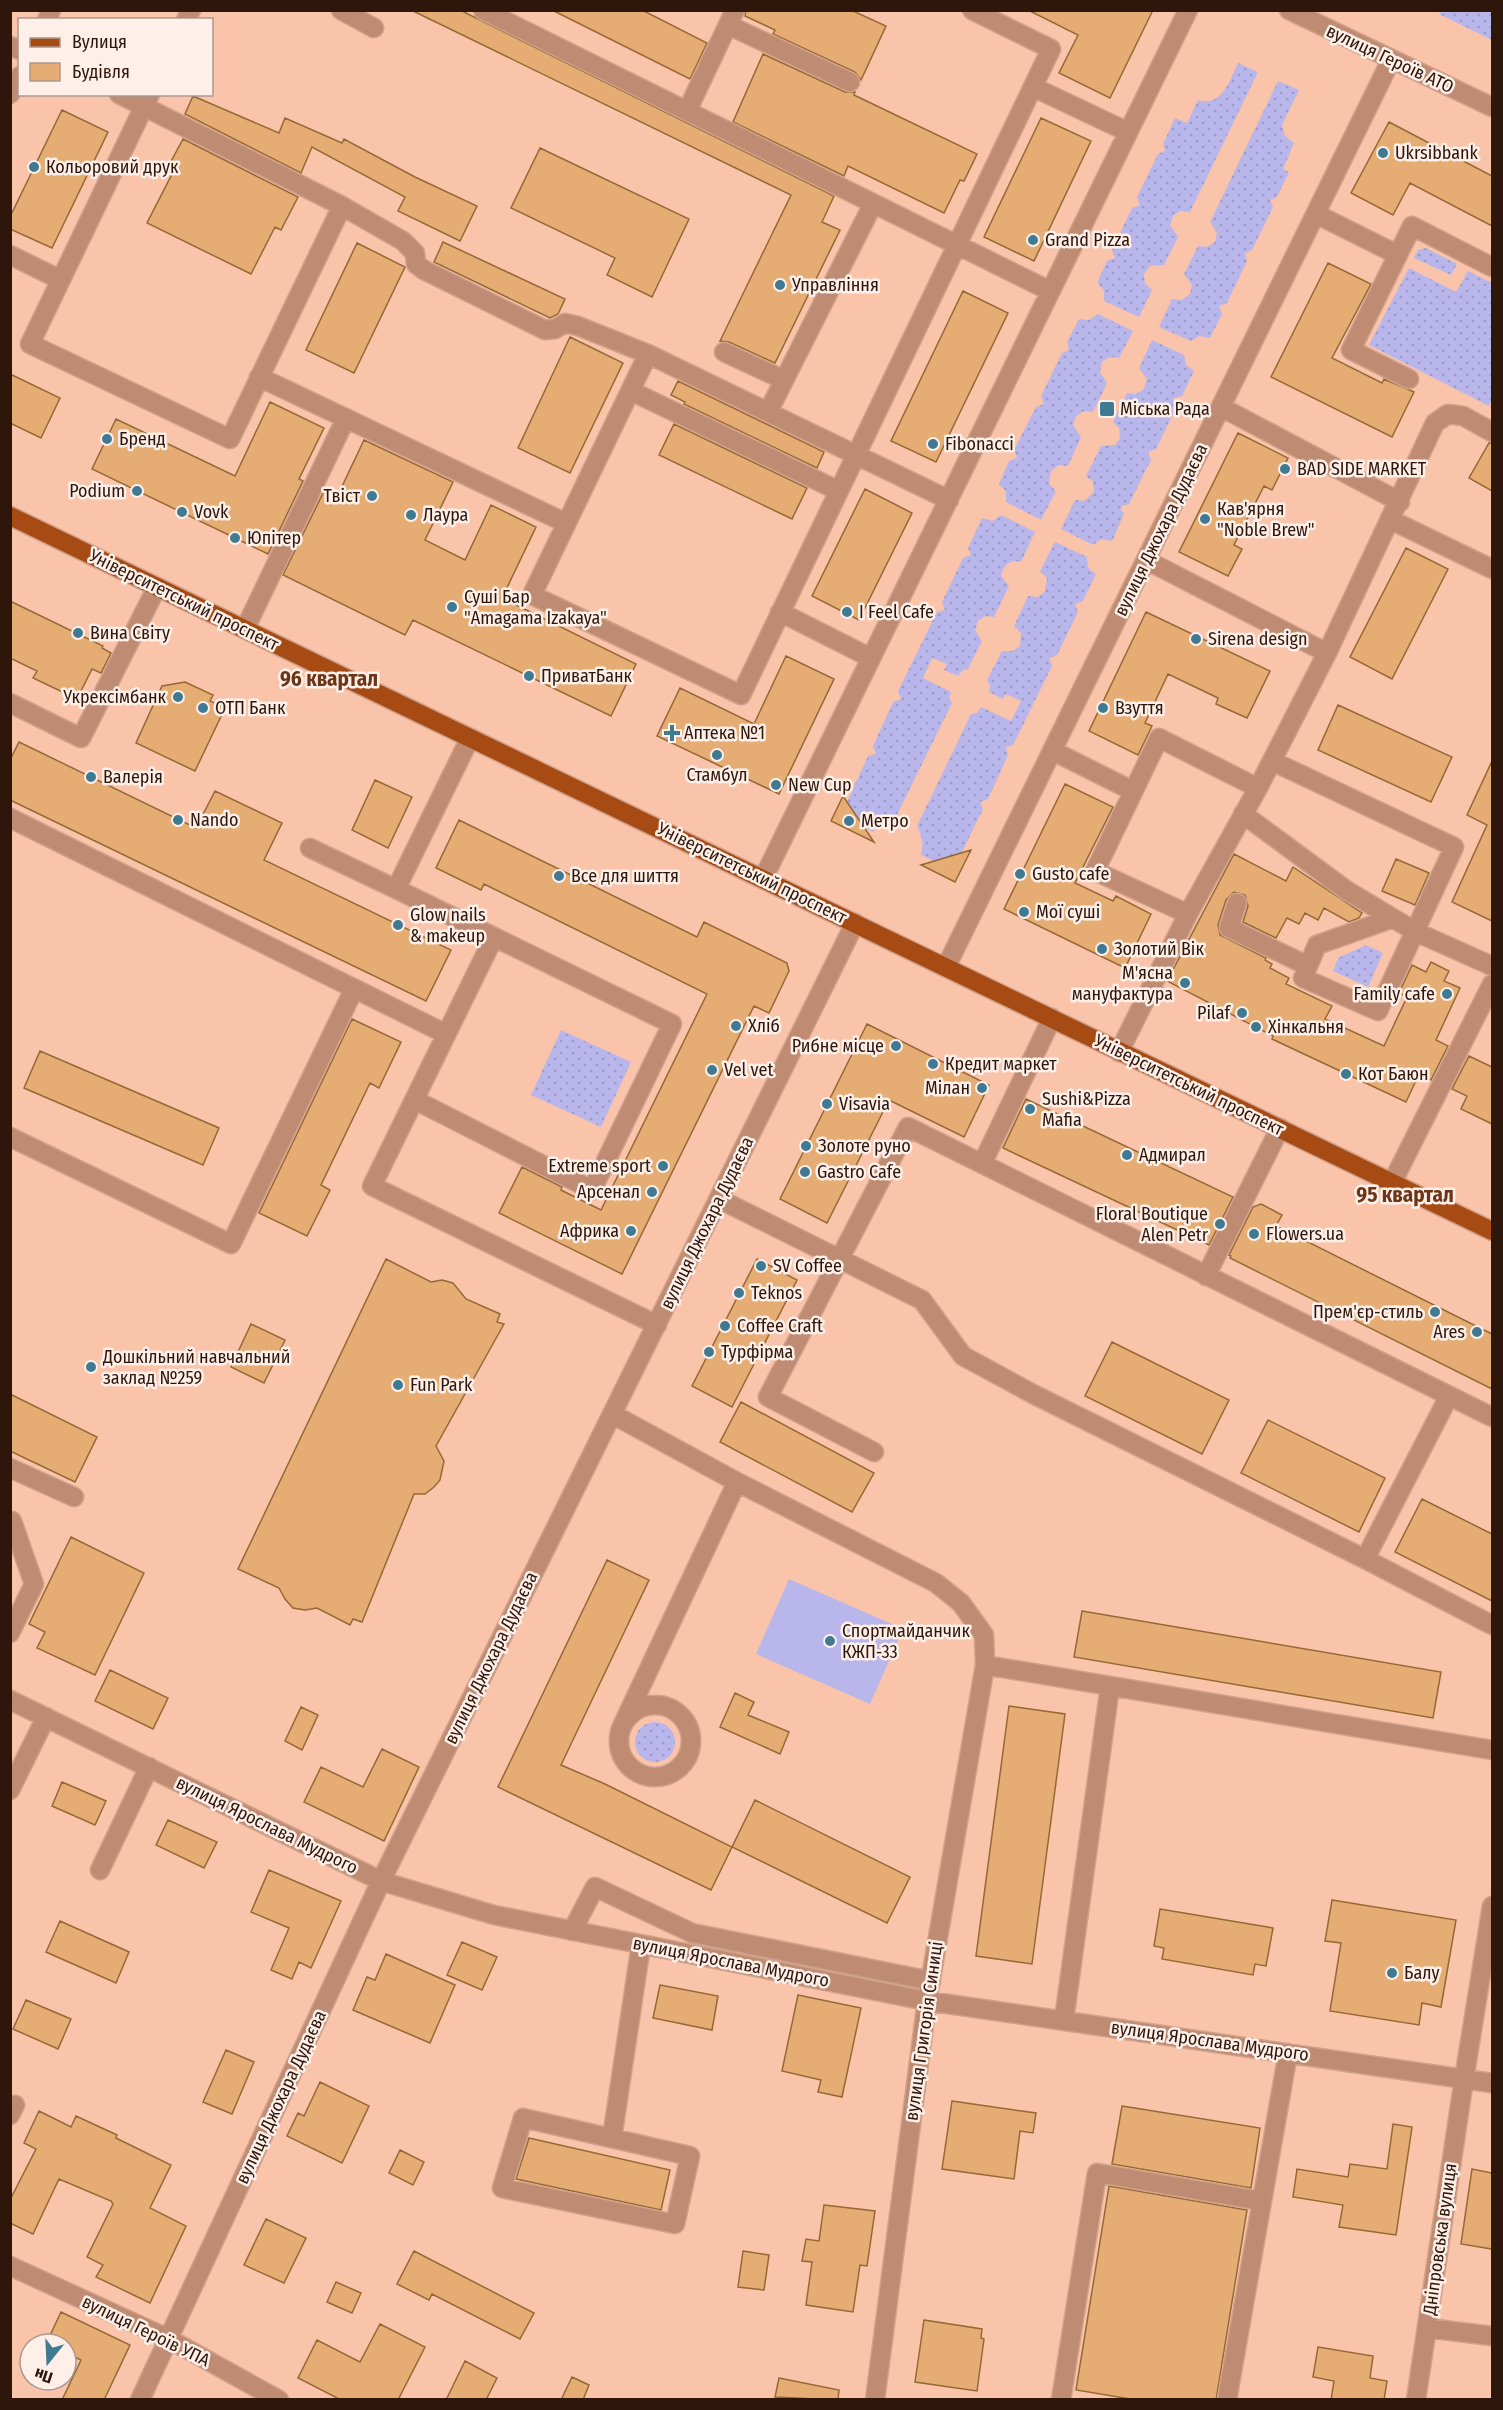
<svg xmlns="http://www.w3.org/2000/svg" width="1503" height="2410" font-family="'Fira Sans Condensed',sans-serif">
<defs>
<pattern id="grass-dots" width="8" height="8" patternUnits="userSpaceOnUse" patternTransform="scale(1.5)"><rect width="8" height="8" fill="#b8b6ea"/><path d="M2 2h.1M6 6h.1" fill="none" stroke="#9e9cc7" stroke-width="1.8" stroke-linecap="round"/></pattern>
</defs>
<rect width="100%" height="100%" fill="#fac4ab"/>
<path fill="url(#grass-dots)" d="M1441,11H1492V40L1439,14Z
M1238,63L1258,72L1190,212L1180,211L1173,216L1170,225L1178,237L1164,265L1150,266L1144,274L1145,283L1152,290L1139,317L1104,301V290L1097,283L1107,261L1115,258L1112,250L1132,208L1140,205L1137,197L1158,154L1165,151L1163,144L1175,118L1187,123L1198,100C1223,107 1229,81 1238,63Z
M1278,81L1299,90L1282,125L1285,136L1294,143L1283,169L1289,172L1277,197L1270,200L1273,207L1252,250L1245,253L1247,261L1227,303L1219,306L1222,314L1210,338L1199,336L1191,341L1159,327L1172,299L1182,300L1190,294L1192,285L1184,274L1198,246L1207,247L1215,242L1217,233L1210,222Z
M1426,248L1457,264L1451,275L1414,258L1418,250Z
M1409,268L1456,292L1468,271L1492,283V399L1489,406L1369,345Z
M1098,314L1133,331L1119,358L1110,357L1102,362L1100,372L1107,383L1093,412L1084,411L1076,416L1073,425L1081,437L1068,466L1059,465L1051,471L1049,484L1056,491L1041,520L1006,502V491L999,484L1009,461L1017,458L1014,450L1036,407L1044,404L1041,396L1062,353L1069,350L1067,342L1079,319L1089,320Z
M1152,340L1184,355L1186,365L1194,371L1182,396L1174,398L1173,402L1177,406L1156,449L1148,452L1151,460L1129,504L1122,506L1121,510L1124,514L1112,541L1101,539L1093,545L1061,529L1075,500L1084,501L1094,492L1093,482L1086,476L1101,446L1115,445L1120,438L1119,428L1113,422L1127,393L1136,394L1144,389L1147,379L1139,368Z
M1001,515L1035,532L1021,562C1010,559 1003,565 1001,576L1009,586L994,617L985,616L978,621L975,630L982,641L968,669L963,670L958,676L944,670L947,664L932,658L923,678L951,692L949,698L952,703L896,817L879,824L873,832L856,823L846,804L868,756L876,754L873,746L893,702L901,699L898,691L937,612L945,610L942,602L963,558L971,555L968,548L982,518L992,521Z
M1055,542L1087,557L1088,568L1096,574L1083,601L1075,604L1078,612L1057,655L1049,658L1052,666L1013,745L1006,747L1008,755L988,799L980,802L983,809L959,858L938,863L921,855C924,843 922,836 917,826L971,714L977,713L981,707L1011,721L1021,701L1006,694L1003,699L989,692L990,685L987,680L1002,651H1012L1020,646L1021,633L1014,626L1028,596L1038,597L1045,591L1047,578L1040,571Z
M1366,945L1383,953L1368,987L1333,971L1338,958Z
M561,1030L631,1062L601,1127L531,1095Z
M635 1742a20 20 0 1 1 40 0a20 20 0 1 1-40 0Z"/>
<path fill="#b8b6ea" d="M789,1579L903,1629L870,1704L756,1654Z"/>
<path fill="#e5ad73" stroke="#966836" stroke-width="1.5" d="M411,10H460L834,196L822,222L840,230L775,363L729,342L720,341L791,195Z
M552,10H642L707,43L690,79Z
M746,10H851L886,26L861,80L855,72L773,34L775,30L745,16Z
M1028,10H1153L1110,98L1059,73L1078,35Z
M763,54L845,92H855L854,95L977,154L964,181L960,180L944,213L848,166L844,176L733,122Z
M193,96L279,133L285,118L342,143L344,139L415,177L477,206L460,241L398,211L405,197L312,147L301,173L185,114Z
M62,110L108,132L52,248L10,229V217Z
M1041,118L1091,141L1034,261L984,237Z
M1389,122L1492,176V226L1410,183L1393,215L1351,193Z
M183,139L298,197L281,230L275,227L251,274L147,223L173,172L167,169Z
M540,148L689,219L652,297L607,275L615,258L511,208Z
M443,242L565,299L558,314L550,318L434,262Z
M357,243L405,267L354,373L306,350Z
M1328,263L1371,284L1332,358L1382,383L1384,379L1414,392L1392,437L1271,377Z
M963,291L1008,313L936,462L891,441Z
M570,337L623,363L570,473L518,448Z
M10,374L60,398L41,438L10,423Z
M678,381L824,452L817,468L684,404L685,402L671,395Z
M270,402L324,428L299,479L303,481L268,554L92,469L116,419L235,476Z
M674,424L807,488L792,519L659,455Z
M1238,433L1288,458L1272,490L1264,486L1234,545L1242,549L1228,576L1179,552Z
M364,440L453,482L425,540L465,560L491,505L536,527L502,598L636,664L611,716L413,620L405,635L283,575L324,491L337,497Z
M1489,443H1492V491L1469,478Z
M865,489L912,513L859,620L812,596Z
M1406,548L1448,569L1392,679L1350,657Z
M10,601L103,646L102,648L111,653L101,673L92,669L77,699L33,678L37,671L10,658Z
M1146,612L1270,671L1247,718L1216,704L1218,698L1168,674L1145,723L1152,726L1138,755L1089,731Z
M786,656L834,679L779,794L657,736L680,688L754,724Z
M185,682L213,695L210,701L225,708L195,771L136,743L162,686Z
M1338,705L1452,757L1431,802L1318,750Z
M19,742L196,828L215,791L282,823L264,860L451,950L426,1001L10,800V760Z
M1492,761V921L1452,902L1487,825L1467,815Z
M375,780L412,797L388,848L352,830Z
M1065,784L1113,807L1075,883L1113,901L1116,896L1151,914L1125,968L1004,909Z
M843,796L874,842L831,821Z
M459,820L697,937L704,922L787,963L789,971L769,1013L754,1006L622,1274L499,1213L522,1167L562,1187L561,1190L601,1210L707,994L484,884L481,890L436,868Z
M971,850L955,882L921,865Z
M1234,854L1286,881L1293,867L1362,913L1359,918L1349,922L1324,908L1318,920L1305,913L1299,924L1287,918L1276,938L1243,922L1248,906L1245,895L1234,892L1226,900L1218,925L1220,935L1266,958L1265,960L1272,964L1270,968L1289,978L1286,984L1332,1006L1325,1019L1384,1046L1407,997L1399,993L1412,965L1426,972L1431,962L1449,971L1444,981L1460,988L1436,1040L1448,1046L1431,1080L1419,1074L1406,1102L1272,1039L1273,1036L1167,981Z
M1396,859L1429,873L1415,905L1382,891Z
M352,1019L401,1042L379,1088L370,1083L321,1185L330,1190L307,1236L259,1213Z
M867,1024L989,1085L964,1137L889,1100L827,1223L780,1199Z
M40,1051L219,1128L203,1165L24,1088Z
M1469,1056L1492,1067V1124L1461,1109L1467,1096L1452,1089Z
M1026,1099L1233,1197L1209,1245L1003,1148Z
M1261,1204L1282,1215L1276,1226L1492,1334V1389L1230,1258L1231,1256L1229,1255L1253,1207Z
M386,1259L431,1282L442,1280L453,1283L466,1299L500,1314L497,1322L504,1324L436,1446L444,1461L440,1480L434,1487L425,1494H414L362,1622L353,1619L350,1625L317,1608L305,1610L293,1608L285,1599L279,1588L238,1569Z
M757,1259L797,1280L732,1407L692,1386Z
M251,1324L285,1340L264,1383L231,1367Z
M1112,1342L1229,1400L1202,1454L1085,1396Z
M10,1394L97,1437L75,1482L10,1451Z
M741,1402L874,1473L852,1512L720,1442Z
M1268,1420L1385,1478L1359,1532L1241,1473Z
M1422,1499L1492,1534V1601L1395,1552Z
M71,1537L144,1573L95,1675L37,1648L45,1632L29,1624Z
M607,1560L649,1580L561,1765L605,1784L732,1847L711,1890L498,1787Z
M1082,1611L1441,1672L1433,1718L1074,1657Z
M110,1670L168,1698L153,1729L95,1701Z
M735,1693L754,1702L748,1715L789,1732L780,1754L720,1727Z
M1009,1706L1065,1714L1032,1964L976,1956Z
M301,1707L318,1715L302,1750L285,1741Z
M382,1749L419,1767L384,1841L304,1802L321,1767L363,1787Z
M62,1782L106,1801L95,1825L52,1806Z
M755,1800L910,1877L887,1923L732,1847Z
M168,1820L217,1842L204,1868L156,1845Z
M269,1870L341,1901L311,1968L299,1962L292,1979L271,1970L289,1928L251,1912Z
M1332,1900L1456,1920L1441,2007L1422,2003L1419,2025L1330,2011L1341,1943L1325,1941Z
M1160,1909L1273,1928L1266,1966L1255,1964L1253,1975L1162,1959L1164,1948L1154,1946Z
M60,1921L129,1952L116,1983L46,1952Z
M462,1942L497,1957L482,1990L447,1975Z
M386,1954L455,1985L430,2043L353,2010L367,1977L375,1980Z
M660,1985L718,1996L712,2030L653,2018Z
M798,1995L861,2008L842,2097L818,2092L821,2080L782,2071Z
M26,2000L71,2019L58,2049L13,2029Z
M226,2050L254,2062L232,2114L203,2102Z
M320,2082L369,2106L342,2163L287,2136L298,2113L304,2116Z
M952,2101L1036,2113L1033,2133L1020,2131L1014,2179L942,2169Z
M1122,2106L1260,2128L1251,2188L1112,2164Z
M39,2111L71,2127L76,2116L117,2135L116,2138L171,2165L150,2208L186,2226L150,2303L96,2277L103,2265L87,2257L113,2204L111,2201L59,2179L33,2234L10,2223V2200L36,2149L24,2143Z
M1393,2124L1412,2127L1396,2235L1339,2227L1343,2205L1293,2197L1297,2169L1348,2177L1350,2164L1387,2169Z
M529,2138L670,2170L661,2210L516,2179Z
M400,2150L424,2162L413,2185L389,2173Z
M1472,2169L1492,2173V2249L1461,2244Z
M1109,2186L1247,2210L1216,2400H1136L1076,2390Z
M824,2205L875,2211L867,2266L860,2265L853,2312L806,2305L812,2262L802,2261L806,2239L819,2241Z
M266,2219L306,2238L284,2283L244,2265Z
M414,2251L534,2313L520,2339L432,2294L429,2300L397,2284Z
M743,2251L769,2255L764,2290L738,2287Z
M336,2282L361,2293L352,2313L327,2302Z
M61,2312L130,2345L104,2400H62L81,2360L66,2353V2344H46Z
M924,2320L982,2329L981,2338L984,2339L977,2391L915,2382Z
M380,2324L425,2347L398,2400H341L298,2378L317,2340L360,2362Z
M1318,2347L1373,2356L1370,2378L1387,2381L1384,2400H1331L1334,2381L1313,2377Z
M465,2361L497,2378L486,2400H446Z
M572,2377L589,2385L583,2400H561Z
M779,2378L839,2390L838,2400L775,2397Z"/>
<g fill="none" stroke-linecap="round" stroke-linejoin="round">
<defs>
<path id="minor" d="M341,10L374,28
M483,10L1050,291
M1289,10L1492,107
M47,20L51,10
M186,20L191,10
M728,25L850,82
M10,46L20,50
M1033,87L1128,132
M10,94L20,76
M119,94L342,206
M150,94L30,344L230,439L342,206L403,241L415,253L416,264L424,270L545,330L555,329L565,323L578,326L648,354L949,500
M687,111L735,10
M1316,214L1398,255
M10,255L61,280
M724,352L784,380
M648,354L532,595L741,695L1051,49L972,10
M259,377L566,523
M1409,379L1351,350L1412,226L1492,267
M631,391L839,491
M1221,407L1400,502
M768,412L873,204
M1391,520L1492,569
M1146,560L1327,653
M780,612L871,658
M245,629L346,418
M10,703L81,738L157,587
M470,738L396,889L494,937L372,1186L657,1325
M1053,751L1133,791
M1272,761L1454,847L1378,1011L1303,978L1317,945L1393,918
M1243,814L1346,890L1416,932L1492,966
M10,818L446,1034
M310,848L396,889
M763,879L1188,10
M1237,903L1229,928L1308,966
M1188,914L1095,871L1159,738L1258,788
M946,967L1391,60
M1119,1052L1188,914L1258,788L1327,653L1435,423L1448,414L1463,416L1492,432
M415,1100L592,1190L672,1024L494,937
M10,1137L231,1244L354,989
M982,1164L1052,1018
M1392,1183L1492,984
M719,1199L922,1300L963,1356L1033,1394L1365,1559L1492,1625
M1206,1276L1280,1128
M612,1414L737,1482L936,1583L961,1603L984,1635L985,1665L927,2001L875,2400
M874,1452L768,1397L908,1127L1492,1417
M10,1468L74,1497
M1365,1559L1449,1396
M10,1633L34,1584L12,1521
M985,1665L1492,1750
M10,1700L381,1881L494,1915L927,2001L1492,2083
M619 1741a36 36 0 1 1 72 0a36 36 0 1 1-72 0Z
M624,1722L737,1482
M10,1790L46,1717
M100,1870L149,1767
M572,1931L595,1887L692,1933L931,1981
M1064,2020L1110,1686
M10,2115L15,2105
M523,2118L690,2156L675,2224L502,2188Z
M612,2138L641,1945
M10,2266L169,2339L279,2400
M1427,2328L1492,2336
M140,2400L381,1881L855,923
M1061,2400L1097,2173L1261,2201
M1227,2400L1288,2053
M1416,2400L1464,2079L1492,1906"/>
<path id="major" d="M10,516L1492,1231"/>
</defs>
<use href="#minor" stroke="#d1a18b" stroke-width="21"/>
<use href="#major" stroke="#d1a18b" stroke-width="21"/>
<use href="#minor" stroke="#bf8c73" stroke-width="18"/>
<use href="#major" stroke="#a64b13" stroke-width="18"/>
</g>
<g fill="#3f7a92" stroke="#feefe9" stroke-width="2">
<circle cx="1383" cy="153" r="6"/>
<circle cx="34" cy="167" r="6"/>
<circle cx="1033" cy="240" r="6"/>
<circle cx="780" cy="285" r="6"/>
<rect x="1099" y="401" width="16" height="16" rx="3"/>
<circle cx="107" cy="439" r="6"/>
<circle cx="933" cy="444" r="6"/>
<circle cx="1285" cy="469" r="6"/>
<circle cx="137" cy="491" r="6"/>
<circle cx="372" cy="496" r="6"/>
<circle cx="182" cy="512" r="6"/>
<circle cx="411" cy="515" r="6"/>
<circle cx="1205" cy="519" r="6"/>
<circle cx="235" cy="538" r="6"/>
<circle cx="452" cy="607" r="6"/>
<circle cx="847" cy="612" r="6"/>
<circle cx="78" cy="633" r="6"/>
<circle cx="1196" cy="639" r="6"/>
<circle cx="529" cy="676" r="6"/>
<circle cx="178" cy="697" r="6"/>
<circle cx="203" cy="708" r="6"/>
<circle cx="1103" cy="708" r="6"/>
<path d="M669 724h6v6h6v6h-6v6h-6v-6h-6v-6h6z"/>
<circle cx="717" cy="755" r="6"/>
<circle cx="91" cy="777" r="6"/>
<circle cx="776" cy="785" r="6"/>
<circle cx="178" cy="820" r="6"/>
<circle cx="849" cy="821" r="6"/>
<circle cx="1020" cy="874" r="6"/>
<circle cx="559" cy="876" r="6"/>
<circle cx="1024" cy="912" r="6"/>
<circle cx="398" cy="925" r="6"/>
<circle cx="1102" cy="949" r="6"/>
<circle cx="1185" cy="983" r="6"/>
<circle cx="1447" cy="994" r="6"/>
<circle cx="1242" cy="1013" r="6"/>
<circle cx="736" cy="1026" r="6"/>
<circle cx="1256" cy="1027" r="6"/>
<circle cx="896" cy="1046" r="6"/>
<circle cx="933" cy="1064" r="6"/>
<circle cx="712" cy="1070" r="6"/>
<circle cx="1346" cy="1074" r="6"/>
<circle cx="982" cy="1088" r="6"/>
<circle cx="827" cy="1104" r="6"/>
<circle cx="1030" cy="1109" r="6"/>
<circle cx="806" cy="1146" r="6"/>
<circle cx="1127" cy="1155" r="6"/>
<circle cx="663" cy="1166" r="6"/>
<circle cx="805" cy="1172" r="6"/>
<circle cx="652" cy="1192" r="6"/>
<circle cx="1220" cy="1224" r="6"/>
<circle cx="631" cy="1231" r="6"/>
<circle cx="1254" cy="1234" r="6"/>
<circle cx="761" cy="1266" r="6"/>
<circle cx="739" cy="1293" r="6"/>
<circle cx="1435" cy="1312" r="6"/>
<circle cx="725" cy="1326" r="6"/>
<circle cx="1477" cy="1332" r="6"/>
<circle cx="709" cy="1352" r="6"/>
<circle cx="91" cy="1367" r="6"/>
<circle cx="398" cy="1385" r="6"/>
<circle cx="830" cy="1641" r="6"/>
<circle cx="1392" cy="1973" r="6"/>
</g>
<g text-anchor="middle" dominant-baseline="central" stroke-width="5" stroke-linejoin="round" paint-order="stroke">
<g font-size="18" fill="#2e160a" stroke="#feefe9">
<text transform="translate(1390 59) rotate(25)">вулиця Героїв АТО</text>
<text transform="translate(1161 530) rotate(-64)">вулиця Джохара Дудаєва</text>
<text transform="translate(184 600) rotate(26)">Університетський проспект</text>
<text transform="translate(752 873) rotate(26)">Університетський проспект</text>
<text transform="translate(1189 1085) rotate(26)">Університетський проспект</text>
<text transform="translate(707 1223) rotate(-64)">вулиця Джохара Дудаєва</text>
<text transform="translate(491 1658) rotate(-64)">вулиця Джохара Дудаєва</text>
<text transform="translate(267 1825) rotate(26)">вулиця Ярослава Мудрого</text>
<text transform="translate(731 1962) rotate(11)">вулиця Ярослава Мудрого</text>
<text transform="translate(924 2031) rotate(-82)">вулиця Григорія Синиці</text>
<text transform="translate(1210 2041) rotate(8)">вулиця Ярослава Мудрого</text>
<text transform="translate(281 2097) rotate(-65)">вулиця Джохара Дудаєва</text>
<text transform="translate(1440 2239) rotate(-82)">Дніпровська вулиця</text>
<text transform="translate(146 2331) rotate(26)">вулиця Героїв УПА</text>
</g>
<g font-size="18" fill="#2e160a" stroke="#feefe9" text-anchor="start">
<text x="1395" y="153">Ukrsibbank</text>
<text x="46" y="167">Кольоровий друк</text>
<text x="1045" y="240">Grand Pizza</text>
<text x="792" y="285">Управління</text>
<text x="1120" y="409">Міська Рада</text>
<text x="119" y="439">Бренд</text>
<text x="945" y="444">Fibonacci</text>
<text x="1297" y="469">BAD SIDE MARKET</text>
<text x="125" y="491" text-anchor="end">Podium</text>
<text x="360" y="496" text-anchor="end">Твіст</text>
<text x="1217" y="509">Кав'ярня<tspan x="1217" dy="21">"Noble Brew"</tspan></text>
<text x="194" y="512">Vovk</text>
<text x="423" y="515">Лаура</text>
<text x="247" y="538">Юпітер</text>
<text x="464" y="597">Суші Бар<tspan x="464" dy="21">"Amagama Izakaya"</tspan></text>
<text x="859" y="612">I Feel Cafe</text>
<text x="90" y="633">Вина Світу</text>
<text x="1208" y="639">Sirena design</text>
<text x="541" y="676">ПриватБанк</text>
<text x="166" y="697" text-anchor="end">Укрексімбанк</text>
<text x="215" y="708">ОТП Банк</text>
<text x="1115" y="708">Взуття</text>
<text x="684" y="733">Аптека №1</text>
<text x="717" y="775" text-anchor="middle">Стамбул</text>
<text x="103" y="777">Валерія</text>
<text x="788" y="785">New Cup</text>
<text x="190" y="820">Nando</text>
<text x="861" y="821">Метро</text>
<text x="1032" y="874">Gusto cafe</text>
<text x="571" y="876">Все для шиття</text>
<text x="1036" y="912">Мої суші</text>
<text x="410" y="915">Glow nails<tspan x="410" dy="21">&amp; makeup</tspan></text>
<text x="1114" y="949">Золотий Вік</text>
<text x="1173" y="973" text-anchor="end">М'ясна<tspan x="1173" dy="21">мануфактура</tspan></text>
<text x="1435" y="994" text-anchor="end">Family cafe</text>
<text x="1230" y="1013" text-anchor="end">Pilaf</text>
<text x="748" y="1026">Хліб</text>
<text x="1268" y="1027">Хінкальня</text>
<text x="884" y="1046" text-anchor="end">Рибне місце</text>
<text x="945" y="1064">Кредит маркет</text>
<text x="724" y="1070">Vel vet</text>
<text x="1358" y="1074">Кот Баюн</text>
<text x="970" y="1088" text-anchor="end">Мілан</text>
<text x="1042" y="1099">Sushi&amp;Pizza<tspan x="1042" dy="21">Mafia</tspan></text>
<text x="839" y="1104">Visavia</text>
<text x="818" y="1146">Золоте руно</text>
<text x="1139" y="1155">Адмирал</text>
<text x="651" y="1166" text-anchor="end">Extreme sport</text>
<text x="817" y="1172">Gastro Cafe</text>
<text x="640" y="1192" text-anchor="end">Арсенал</text>
<text x="1208" y="1214" text-anchor="end">Floral Boutique<tspan x="1208" dy="21">Alen Petr</tspan></text>
<text x="619" y="1231" text-anchor="end">Африка</text>
<text x="1266" y="1234">Flowers.ua</text>
<text x="773" y="1266">SV Coffee</text>
<text x="751" y="1293">Teknos</text>
<text x="1423" y="1312" text-anchor="end">Прем'єр-стиль</text>
<text x="737" y="1326">Coffee Craft</text>
<text x="1465" y="1332" text-anchor="end">Ares</text>
<text x="721" y="1352">Турфірма</text>
<text x="103" y="1357">Дошкільний навчальний<tspan x="103" dy="21">заклад №259</tspan></text>
<text x="410" y="1385">Fun Park</text>
<text x="842" y="1631">Спортмайданчик<tspan x="842" dy="21">КЖП-33</tspan></text>
<text x="1404" y="1973">Балу</text>
</g>
<g font-size="21" font-weight="bold" fill="#6c3517" stroke="#feefe9">
<text x="329" y="679">96 квартал</text>
<text x="1405" y="1195">95 квартал</text>
</g>
</g>
<rect width="1503" height="2410" fill="none" stroke="#2e160a" stroke-width="24"/>
<rect x="18" y="18" width="195" height="78" fill="#feefe9" stroke="#ab9890" stroke-width="1.5"/>
<rect x="30" y="38" width="30" height="9" fill="#a64b13" stroke="#ab9890" stroke-width="1.5"/>
<text x="72" y="48" font-size="18" fill="#2e160a">Вулиця</text>
<rect x="30" y="63" width="30" height="18" fill="#e5ad73" stroke="#ab9890" stroke-width="1.5"/>
<text x="72" y="78" font-size="18" fill="#2e160a">Будівля</text>
<g transform="translate(48 2362) rotate(198)"><circle r="28" fill="#feefe9" stroke="#ab9890" stroke-width="1.5"/>
<path d="M0-4.5L10 22L0 15L-10 22Z" fill="#3f7a92"/>
<text y="-9" font-size="16" font-weight="bold" text-anchor="middle" fill="#2e160a">Пн</text>
</g>
</svg>
